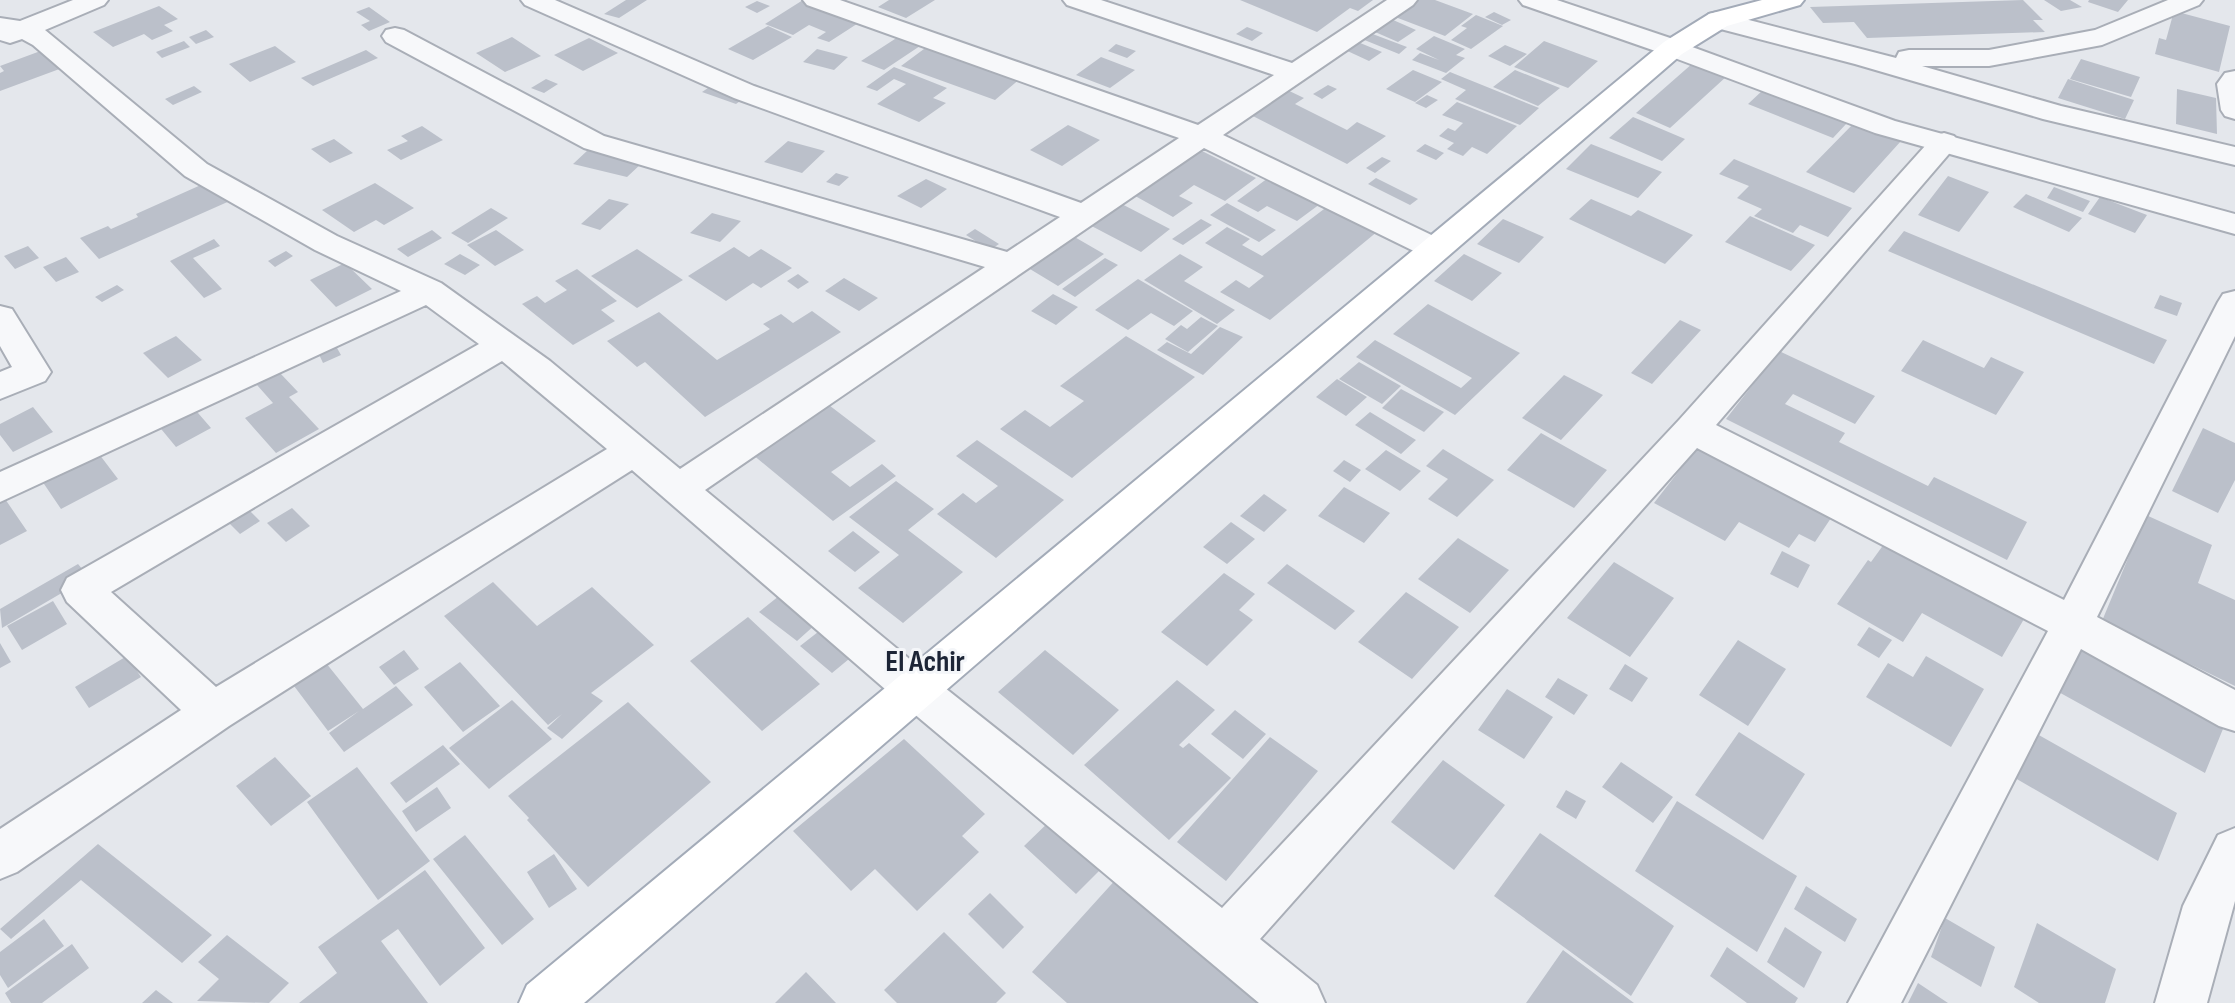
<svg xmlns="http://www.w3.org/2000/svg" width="2235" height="1003" font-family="'Sofia Sans Condensed',sans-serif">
<rect width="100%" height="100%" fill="#e4e7ec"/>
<path fill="#bbc0ca" d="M626,0H647L619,18L604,14Z
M803,0H810L863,20L829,42L817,38L826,32L809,25L793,35L765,24Z
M889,0H935L906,18L878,7Z
M1240,0H1373L1358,11L1350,8L1317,32Z
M1409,0H1435L1473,14L1445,36L1390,15Z
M2023,0L2043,20H2033L2045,32L1867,38L1854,22L1823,23L1810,7Z
M2044,0H2070L2082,7L2061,11Z
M2089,0H2128L2118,12L2088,2Z
M757,1L770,6L757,13L745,7Z
M159,6L178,19L164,25L173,31L152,40L144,34L113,47L93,32Z
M369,7L390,22L369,31L361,25L370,21L356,12Z
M2174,11L2230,26L2219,72L2155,54L2159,38L2166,40Z
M1494,12L1511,20L1502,25L1485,17Z
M1476,15L1503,26L1471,49L1451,40L1467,28L1461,26Z
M1384,16L1416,30L1398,42L1366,28Z
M768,26L792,37L753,60L728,49Z
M1247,27L1263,33L1252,41L1236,34Z
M206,30L214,37L196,44L189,37Z
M1370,33L1407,47L1399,54L1362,39Z
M1434,36L1465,49L1456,55L1465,58L1446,73L1412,60L1420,53L1439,60L1416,49Z
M512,37L541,56L505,72L476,53Z
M898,37L920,46L884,70L861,61Z
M589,38L618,53L583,71L554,55Z
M1353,40L1382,52L1369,61L1341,48Z
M184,41L190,47L162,58L156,52Z
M1544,41L1598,61L1568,88L1514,67Z
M1116,44L1136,51L1127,58L1108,51Z
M1505,45L1527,54L1510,66L1488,56Z
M54,46L73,64L0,91V73L4,71L0,66Z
M275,46L296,62L250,82L229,64Z
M928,46L1021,78L995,100L901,66Z
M817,49L848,57L834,70L803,62Z
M366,50L378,58L313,86L301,78Z
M1101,57L1135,70L1110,88L1076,75Z
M2081,59L2140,77L2131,97L2070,79Z
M1693,63L1727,76L1670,128L1636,113Z
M894,67L947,88L933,98L946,103L919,122L877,104L906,84L894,79L877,91L866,87Z
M1413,70L1442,82L1415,102L1386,89Z
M1515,70L1560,88L1538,106L1493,87Z
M1450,72L1539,108L1520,125L1455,99L1466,90L1441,79Z
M546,79L558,84L544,93L531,88Z
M2068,79L2134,100L2125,119L2058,98Z
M714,84L747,96L736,104L702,92Z
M1328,85L1337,89L1322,99L1313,94Z
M194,86L202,92L173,105L165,99Z
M1281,87L1304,98L1295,104L1347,130L1357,122L1386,136L1347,164L1243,111Z
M2177,89L2216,98L2217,134L2176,124Z
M1763,90L1847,123L1833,138L1748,104Z
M1427,95L1438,100L1426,108L1415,103Z
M1457,102L1517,126L1487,154L1472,147L1463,156L1447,149L1454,143L1439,136L1448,128L1455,131L1463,123L1442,115Z
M1633,117L1685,139L1662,161L1609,138Z
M1854,123L1901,141L1854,193L1806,172Z
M1068,125L1100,140L1062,166L1030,150Z
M422,126L443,140L401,160L387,150L408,141L401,136Z
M334,139L353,153L330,163L311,149Z
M788,141L825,151L802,173L764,162Z
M1425,144L1444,153L1436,160L1416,151Z
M1591,144L1662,172L1638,198L1566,169Z
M1194,147L1256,178L1225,201L1194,185L1179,196L1193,203L1173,217L1128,192Z
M588,150L642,163L627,177L573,164Z
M1382,157L1391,161L1375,173L1366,168Z
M1734,159L1852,208L1828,237L1800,225L1793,233L1754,216L1762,209L1737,198L1749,186L1719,174Z
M836,173L849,177L839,186L826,182Z
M1948,176L1989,192L1959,232L1918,215Z
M1268,178L1320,204L1297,221L1267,206L1258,212L1237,201Z
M1376,178L1418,199L1410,205L1368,184Z
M926,179L947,189L921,208L897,196Z
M212,180L232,200L99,259L80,238L108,226L111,229L138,217L136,214Z
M375,183L414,208L384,225L376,220L354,232L322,210Z
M2054,187L2090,201L2083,212L2047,198Z
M2026,194L2082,218L2069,232L2013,207Z
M2100,197L2147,215L2135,233L2088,214Z
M609,199L629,204L600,230L581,224Z
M1591,199L1631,216L1638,210L1693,235L1665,264L1569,219Z
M1114,200L1170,229L1141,252L1084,222Z
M1227,203L1276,230L1259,242L1210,215Z
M1328,206L1378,231L1270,320L1220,292L1236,280L1249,288L1264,276L1205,243L1227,227L1250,239L1242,245L1262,256Z
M491,208L508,218L468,243L451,233Z
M712,213L741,221L720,242L690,233Z
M1750,216L1815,245L1791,271L1725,242Z
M1201,219L1212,225L1183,245L1172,239Z
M1503,219L1544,237L1519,263L1477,244Z
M975,229L999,244L990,250L966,235Z
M432,230L442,238L408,257L397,249Z
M496,230L524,250L495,266L467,245Z
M1904,231L2167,340L2154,364L1888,251Z
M1066,232L1104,254L1058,286L1020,263Z
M214,239L220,246L193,258L222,289L204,298L170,261Z
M28,246L39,258L15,269L4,256Z
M734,247L749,257L761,249L792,268L761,288L753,283L726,301L688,276Z
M637,249L683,280L637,308L591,276Z
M286,251L293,256L275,267L268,261Z
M460,254L480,265L465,275L444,264Z
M1180,254L1203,267L1184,281L1235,310L1217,324L1144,280Z
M1464,254L1502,273L1472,301L1434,281Z
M66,257L79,272L56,282L43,267Z
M1105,258L1118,265L1075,297L1062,289Z
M345,263L372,289L336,307L310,280Z
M577,269L617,301L601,310L615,321L573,345L522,304L537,296L545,303L567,290L555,281Z
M798,274L809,282L798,289L787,281Z
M844,278L878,298L859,311L825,291Z
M1138,279L1193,311L1174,326L1151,313L1128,330L1095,310Z
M117,285L124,290L102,302L95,297Z
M1053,294L1078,307L1056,325L1031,311Z
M2160,295L2182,303L2177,316L2154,308Z
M1428,304L1520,353L1455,415L1356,357L1375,340L1461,388L1472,378L1393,334Z
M812,311L841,332L705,417L645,362L637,367L607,341L659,312L717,360L770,329L763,324L781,314L793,323Z
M1201,317L1218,326L1188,352L1165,339L1181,325L1187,329Z
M1680,320L1701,330L1652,384L1631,373Z
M1220,327L1243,337L1203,375L1157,350L1167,342L1191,354Z
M176,336L202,360L168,378L143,353Z
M1126,336L1195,377L1072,478L1000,429L1025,410L1050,427L1084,401L1060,386Z
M1923,340L1984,368L1991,357L2024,372L1996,415L1901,371Z
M333,341L341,355L323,363L316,348Z
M1779,351L1875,396L1855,424L1793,394L1785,404L1845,433L1839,442L1928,486L1934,477L2027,522L2007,560L1726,419Z
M1359,362L1401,386L1382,404L1339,379Z
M280,373L298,392L289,397L319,429L276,453L245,418L273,403L257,385Z
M1564,375L1603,395L1561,440L1522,418Z
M1337,379L1367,397L1346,416L1316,397Z
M1401,389L1444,412L1424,432L1382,408Z
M821,399L876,441L831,472L850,487L882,464L896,476L833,521L746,449Z
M192,406L211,428L176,447L157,424Z
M33,407L53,432L13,452L0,435V424Z
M1370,412L1416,440L1401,454L1355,425Z
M2203,428L2235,443V480L2218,513L2172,491Z
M1541,433L1607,470L1574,508L1507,470Z
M977,440L1064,500L996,558L937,514L963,493L976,503L998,486L956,456Z
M1443,449L1494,480L1457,517L1428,499L1448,479L1426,466Z
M1696,449L1831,518L1815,542L1799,534L1789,548L1739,522L1725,541L1654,503Z
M96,450L118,479L61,509L40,478Z
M1386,450L1421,471L1400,491L1365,469Z
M1344,460L1361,470L1350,482L1333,471Z
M896,481L934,509L908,530L963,572L903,623L858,588L899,555L849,517Z
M1344,487L1390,513L1364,543L1318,516Z
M1264,494L1287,510L1264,532L1240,516Z
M3,496L27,531L0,545V497Z
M244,505L260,521L240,534L224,518Z
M292,508L310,526L286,542L267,523Z
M2146,515L2212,545L2198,583L2235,600V686L2102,621Z
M1231,522L1255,539L1227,564L1203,547Z
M853,531L880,552L855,572L828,551Z
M1458,538L1509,570L1470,613L1418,579Z
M1884,544L2024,619L2002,657L1922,613L1903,642L1837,604L1868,560L1871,562Z
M1782,551L1810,565L1798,588L1770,574Z
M1614,562L1674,598L1630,657L1567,618Z
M78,564L89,577L2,628L0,609Z
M1287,564L1355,611L1335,630L1267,583Z
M1224,573L1255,594L1239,610L1253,620L1207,666L1161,632Z
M493,582L537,626L592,587L654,645L591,693L603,701L562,739L547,728L562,714L548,725L444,616Z
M1406,592L1459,627L1412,679L1358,642Z
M779,596L816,624L797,641L759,612Z
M53,601L67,624L22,650L7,626Z
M748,617L820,684L762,731L690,661Z
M1869,627L1892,640L1879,658L1857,645Z
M818,632L849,659L832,673L800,646Z
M1738,640L1786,669L1748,726L1699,695Z
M0,643L11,662L0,668Z
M2077,647L2225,724L2205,773L2055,690Z
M404,650L419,669L394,685L379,667Z
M1045,650L1119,710L1073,755L998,692Z
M318,653L363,709L396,686L413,705L344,752L329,733L359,711L328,731L285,674Z
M127,656L141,677L89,708L75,687Z
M1926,656L1984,689L1951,747L1866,697L1888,663L1913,677Z
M460,662L500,706L463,732L424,687Z
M1625,664L1648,678L1632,702L1609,689Z
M1558,678L1588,695L1574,715L1545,697Z
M1177,680L1215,710L1179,745L1183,748L1189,743L1231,778L1169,840L1084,765Z
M1507,689L1553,717L1524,759L1478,730Z
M512,700L552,739L489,789L449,748Z
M628,702L711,782L588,887L527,820L529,818L508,796Z
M1235,710L1266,734L1243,759L1211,734Z
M1739,732L1805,774L1763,840L1695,795Z
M2037,734L2177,813L2158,861L2015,778Z
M1270,737L1318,771L1226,881L1177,842Z
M904,739L985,814L962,836L979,852L917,911L875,869L851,891L793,831Z
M443,745L460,764L406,803L390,783Z
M275,757L311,796L271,826L236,786Z
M1443,760L1505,805L1454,870L1391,822Z
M1621,762L1673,797L1653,823L1602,787Z
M357,767L430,861L378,900L307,802Z
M437,787L451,808L416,832L402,811Z
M1566,790L1586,801L1576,819L1556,807Z
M1677,801L1797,876L1757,952L1635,871Z
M1054,817L1107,863L1076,894L1024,846Z
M1540,833L1674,926L1631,996L1494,896Z
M465,835L534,919L502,945L433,859Z
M98,844L212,935L182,963L81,880L11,939L0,929Z
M554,854L577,889L549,908L527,872Z
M425,870L485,948L440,986L398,929L381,941L428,1003H299L337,973L318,947Z
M1118,877L1270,1003H1067L1032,972Z
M1806,886L1857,919L1845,942L1794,909Z
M990,893L1024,927L1003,949L968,914Z
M1945,918L1995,947L1981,987L1931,957Z
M44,919L64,946L8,988L0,975V952Z
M2037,923L2116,969L2105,1003H2039L2014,987Z
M1785,927L1822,952L1804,988L1767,962Z
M944,932L1006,993L996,1003H897L884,990Z
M227,935L289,983L269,1003L197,1001L219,979L198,962Z
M72,944L89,968L42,1003H11L5,993Z
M1727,947L1798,998L1795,1003H1747L1710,976Z
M1563,950L1634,1003H1526Z
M806,972L836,1003H775Z
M1918,983L1948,1003H1908Z
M156,990L173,1003H142Z"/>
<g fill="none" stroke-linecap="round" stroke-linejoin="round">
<defs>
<path id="minor" d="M73,0H108L104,5L45,30L207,164L337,236L441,283L550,361L680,469L985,267L584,148L386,42L382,36L386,30L395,28L404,30L604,136L1007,252L1060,217L734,98L525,5L521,0H555L754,86L1081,203L1179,138L807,5L803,0H840L1198,125L1274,75L1067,5L1063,0H1101L1292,63L1387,0H1417L1413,5L1223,135L1446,242L1451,249L1446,256L1435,259L1424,256L1204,148L705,490L930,676L1222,908L1679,420L1934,136L1944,133L1954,136L1959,142L1954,148L1716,425L2064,600L2218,302L2223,294L2235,291V336L2097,617L2235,690V731L2219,726L2081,649L1901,1003H1848L2048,631L1697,448L1260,939L1317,985L1325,1003H1259L900,702L632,470L229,726L17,872L0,879V829L181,710L67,602L61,590L67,578L479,344L426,305L0,502V472L401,291L315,250L185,176L33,45L22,39L10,43L0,40V18L20,21ZM502,361L607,449L216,687L111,592Z
M1519,0H1557L1682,42L1686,48L1682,54L1673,56L1664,54L1523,5Z
M2168,0H2203L2199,5L2102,45L1989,66H1922L2061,106L2235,147V165L2043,119L1855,64L1709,26L1705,20L1709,14L1718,12L1896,58L1899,52L1909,50H1989L2095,30Z
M2235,71V119L2225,116L2221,110L2217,84L2225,73Z
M0,306L12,309L51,372L45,381L0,399V372L12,367L0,346Z
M2235,828V901L2207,1003H2155L2183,906L2218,835Z"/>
<path id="tertiary" d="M1673,40L1895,121L2235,214V234L1875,133L1664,54L1660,48L1664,42Z"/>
<path id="primary" d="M1762,0H1804L1800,5L1727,26L1682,54L584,1003H519L527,985L1664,42L1709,14Z"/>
</defs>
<use href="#minor" stroke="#a9aeb7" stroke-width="4"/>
<use href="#tertiary" stroke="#a9aeb7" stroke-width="4"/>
<use href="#primary" stroke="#a3abb8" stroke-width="4"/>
<use href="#minor" fill="#f7f8fa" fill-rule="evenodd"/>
<use href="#tertiary" fill="#f7f8fa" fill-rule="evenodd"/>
<use href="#primary" fill="#fff" fill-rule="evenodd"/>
</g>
<g text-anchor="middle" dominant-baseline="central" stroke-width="6" stroke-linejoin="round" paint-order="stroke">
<g font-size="30" font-weight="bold" fill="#1d2536" stroke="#f4f6f9">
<text x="925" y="662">El Achir</text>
</g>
</g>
</svg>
